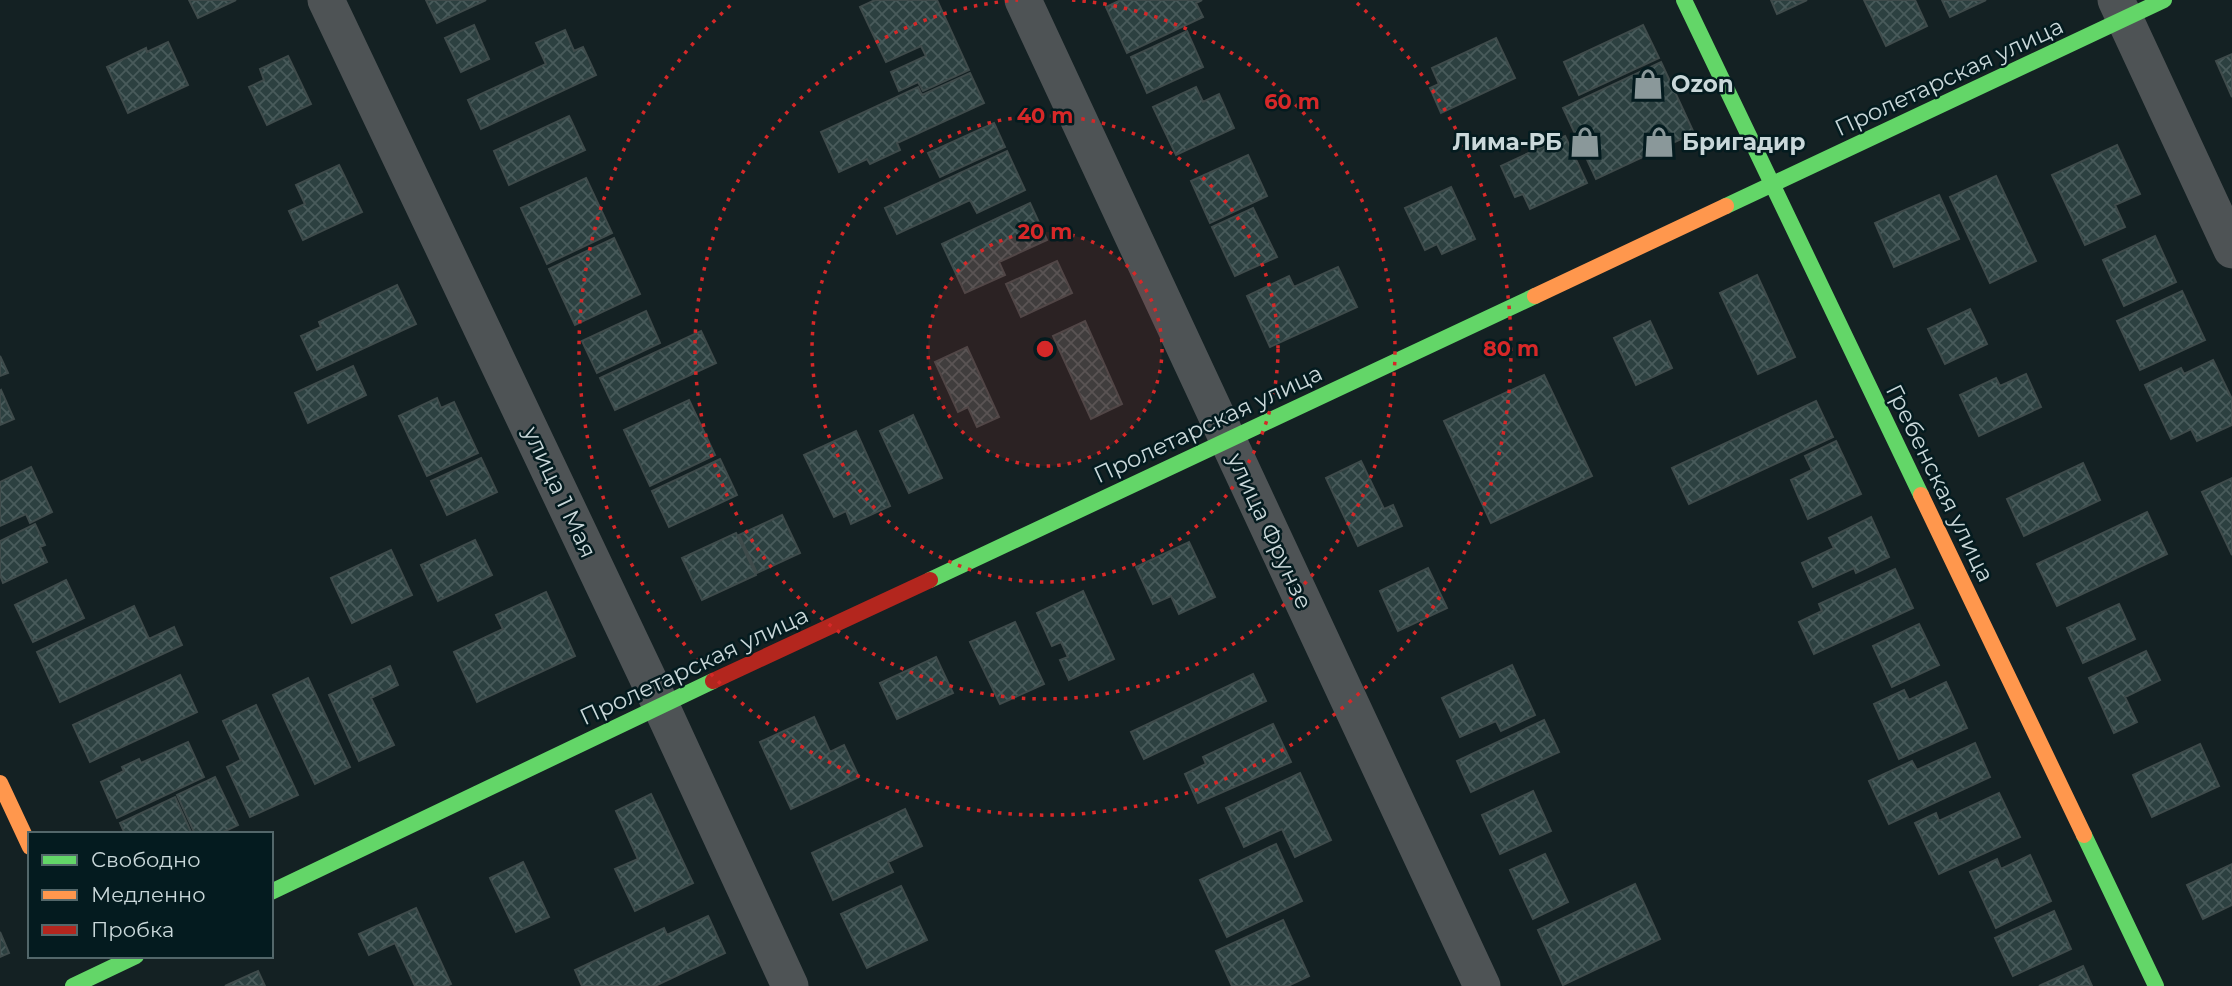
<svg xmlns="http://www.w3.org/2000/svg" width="2232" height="986" font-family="Montserrat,sans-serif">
<defs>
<pattern id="building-cross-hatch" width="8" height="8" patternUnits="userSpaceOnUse" patternTransform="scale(1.75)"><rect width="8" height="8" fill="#2c4040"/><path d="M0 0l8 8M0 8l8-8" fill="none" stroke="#495b5b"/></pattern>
</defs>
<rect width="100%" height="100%" fill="#142123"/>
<path fill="url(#building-cross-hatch)" stroke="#3f4b4b" stroke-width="2" d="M189,0H236L198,18Z
M426,0H486L437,23Z
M875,0H937L969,70L923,91L918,82L899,91L891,72L926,56L921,46L886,62L860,7Z
M1121,0H1202L1196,3L1203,17L1127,53L1106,7Z
M1771,0H1807L1777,14Z
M1864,0H1915L1927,26L1886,46Z
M1942,0H1986L1950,17Z
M474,25L489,59L461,72L445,38Z
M1643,25L1659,58L1579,95L1564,62Z
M565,30L574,51L583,47L596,75L481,129L468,100L546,64L536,43Z
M1187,31L1203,67L1147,93L1131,57Z
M1496,38L1515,78L1441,113L1430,88L1439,84L1432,68Z
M168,42L188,85L128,113L107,67L146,48L147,52Z
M2232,54V97L2216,61Z
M288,56L311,104L267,125L249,87L264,80L260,69Z
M1661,62L1694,133L1596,179L1563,108Z
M970,73L984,103L897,143L900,150L870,164L867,159L839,172L821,132L918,87L922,95Z
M1196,87L1203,102L1219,94L1234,128L1176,155L1153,107Z
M569,116L585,150L509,185L494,151Z
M994,123L1005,147L940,177L928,153Z
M1565,136L1587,183L1530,209L1523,194L1515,197L1501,166Z
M2117,145L2140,194L2115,205L2125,227L2085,245L2052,175Z
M1007,151L1025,190L977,213L970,200L897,234L885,208Z
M1248,155L1267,196L1210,223L1191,181Z
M339,165L362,212L303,240L289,211L305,204L296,185Z
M1996,176L2036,261L1990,283L1950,197Z
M586,178L612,233L547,264L521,208Z
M1451,187L1475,239L1442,254L1437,244L1425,250L1405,208Z
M1939,195L1959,239L1894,267L1875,223Z
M1030,203L1047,240L999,262L1005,275L965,293L942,244Z
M1253,208L1277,257L1235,276L1212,227Z
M2155,236L2176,282L2124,306L2103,260Z
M614,238L640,294L575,325L549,269Z
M1057,261L1072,293L1021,317L1006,284Z
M1338,267L1357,307L1270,347L1247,296L1289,276L1294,287Z
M1757,275L1795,357L1758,374L1720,293Z
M397,285L416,324L317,370L301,336L321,327L319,322Z
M2182,291L2205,340L2140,370L2117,321Z
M1970,309L1987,344L1945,364L1928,329Z
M646,311L660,343L597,373L582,341Z
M1085,321L1122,404L1091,419L1053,336Z
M1650,321L1672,368L1636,385L1614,338Z
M701,331L716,363L615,410L600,378Z
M967,347L999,417L977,427L968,407L958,412L935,362Z
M0,356L8,373L0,376Z
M2213,360L2232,399V425L2197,441L2191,429L2171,439L2145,385L2181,368L2184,374Z
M353,366L366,395L308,423L295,393Z
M2026,374L2041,407L1979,436L1960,395L1996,378L2000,386Z
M1544,375L1592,476L1491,523L1444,421Z
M1,390L14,419L0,425V391Z
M437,398L441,408L454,402L478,453L427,476L399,416Z
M689,400L715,455L650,486L624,430Z
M1816,401L1833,437L1689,504L1672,468Z
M913,415L942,478L909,493L880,431Z
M856,431L890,506L851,524L846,511L834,517L804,455Z
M1836,441L1861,494L1808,519L1791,480L1812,470L1805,456Z
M481,458L497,492L447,515L431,481Z
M720,459L737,495L669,527L652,491Z
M1361,461L1384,509L1393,505L1402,526L1358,546L1326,478Z
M2083,463L2100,500L2024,536L2007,499Z
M31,467L52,512L30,523L26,514L0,526V482Z
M2232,478V555L2202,492Z
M2147,512L2167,554L2057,606L2037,564Z
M782,515L800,553L757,573L739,535Z
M1871,517L1889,557L1856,573L1854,568L1813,587L1802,563L1834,548L1829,538Z
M35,524L45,545L40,547L47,562L3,583L0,575V541Z
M736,533L756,575L702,600L682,558Z
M475,540L492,575L438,601L421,565Z
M1189,542L1215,597L1179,614L1171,596L1153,604L1136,567Z
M391,550L412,595L352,623L331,578Z
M1428,568L1447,608L1398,631L1380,591Z
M1895,569L1913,608L1814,654L1799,622L1822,611L1819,604Z
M66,580L84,618L33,642L15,605Z
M1083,591L1114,659L1069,680L1060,660L1068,657L1061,642L1052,646L1037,613Z
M546,592L575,656L477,702L454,652L503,629L496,615Z
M2119,604L2135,639L2083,663L2067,628Z
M134,606L149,639L174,627L182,645L60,702L37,652Z
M1015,622L1044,684L1000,704L970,642Z
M1919,624L1939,665L1892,687L1873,646Z
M2146,651L2160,680L2125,697L2137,722L2114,733L2089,678Z
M936,657L953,693L897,719L880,683Z
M1512,665L1535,715L1501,731L1496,721L1460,737L1442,698Z
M390,666L398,685L371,698L394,745L359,761L329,695Z
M1253,674L1266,701L1144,759L1131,732Z
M180,675L197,712L90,762L73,725Z
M308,678L350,767L315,784L273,695Z
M1946,682L1967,728L1899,759L1874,704L1904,690L1909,700Z
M256,705L298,795L250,817L227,767L241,760L223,721Z
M814,717L830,752L844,745L859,777L791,809L760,742Z
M1544,720L1559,752L1471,792L1457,761Z
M1273,724L1291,762L1198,803L1185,774L1206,764L1203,757Z
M188,742L204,777L117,818L101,782L124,771L122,767L139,759L141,763Z
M1975,743L1990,777L1889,824L1869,781L1912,761L1917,770Z
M2200,744L2219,786L2152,817L2133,775Z
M1300,773L1331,840L1295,857L1282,829L1244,847L1226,808Z
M215,777L238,825L219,834H195L177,795Z
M1533,791L1551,831L1500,854L1482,815Z
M1999,793L2020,837L1939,874L1915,823L1936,813L1939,821Z
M651,794L693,883L635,911L615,869L638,859L616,811Z
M175,797L192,834H125L120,823Z
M905,809L922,846L888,862L893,872L833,900L812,853Z
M1276,844L1302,901L1227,937L1200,880Z
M1545,854L1568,902L1533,919L1510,870Z
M2030,855L2051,901L1996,928L1970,872L1997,859L2001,869Z
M523,862L549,917L516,932L490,878Z
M2232,864V905L2203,919L2187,885Z
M1635,884L1660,939L1563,985L1538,930Z
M901,886L927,940L867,968L841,914Z
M416,908L451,984L446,986H415L395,943L369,955L359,934Z
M2054,911L2071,949L2013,976L1995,938Z
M708,916L725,953L655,986H582L575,970L664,928L667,935Z
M1283,920L1309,976L1288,986H1232L1216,951Z
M0,932L9,953L0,957Z
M2083,966L2092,986H2039Z
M258,971L265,986H225Z"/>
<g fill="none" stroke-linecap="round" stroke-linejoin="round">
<path stroke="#4e5355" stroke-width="37" d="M326,0L661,706L790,986
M1023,0L1482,986
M2116,0L2232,250"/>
<path stroke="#63d668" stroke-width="16" d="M1684,0L1921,495
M1726,206L2164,0
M930,580L1535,296
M2084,835L2156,986
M271,892L713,681
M73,986L136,956"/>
<path stroke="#ff974d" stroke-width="16" d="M1535,296L1726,206
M1921,495L2084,835
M0,783L30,847"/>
<path stroke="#b3261e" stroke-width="16" d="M713,681L930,580"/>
</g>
<circle cx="1045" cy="349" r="117" fill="#d62828" fill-opacity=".12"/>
<g fill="none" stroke="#d62828" stroke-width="3.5" stroke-dasharray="3.5 7">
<circle cx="1045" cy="349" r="117"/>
<circle cx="1045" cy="349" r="233"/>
<path d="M1072 0A350 350 0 1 1 1018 0"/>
<path d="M1357 3A466 466 0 1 1 733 3"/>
</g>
<defs>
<symbol id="shop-bare" viewBox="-9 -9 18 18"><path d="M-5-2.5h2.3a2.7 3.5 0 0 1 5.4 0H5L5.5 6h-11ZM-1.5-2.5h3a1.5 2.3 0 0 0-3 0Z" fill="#8a989a" stroke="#041b1f" stroke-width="2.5" paint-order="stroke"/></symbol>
</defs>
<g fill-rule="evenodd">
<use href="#shop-bare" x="1626" y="62" width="44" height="44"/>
<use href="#shop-bare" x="1563" y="120" width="44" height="44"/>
<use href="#shop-bare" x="1637" y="120" width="44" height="44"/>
</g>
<g text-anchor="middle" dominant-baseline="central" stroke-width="5" stroke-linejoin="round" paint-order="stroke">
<g font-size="23" fill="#cad8da" stroke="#041b1f">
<text transform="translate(1949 77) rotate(-25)">Пролетарская улица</text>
<text transform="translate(1208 424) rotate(-25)">Пролетарская улица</text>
<text transform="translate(1940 483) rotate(64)">Гребенская улица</text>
<text transform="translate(560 492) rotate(65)">улица 1 Мая</text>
<text transform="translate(1270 531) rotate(65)">улица Фрунзе</text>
<text transform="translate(694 666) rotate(-25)">Пролетарская улица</text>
</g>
<g font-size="23" font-weight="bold" fill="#cad8da" stroke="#041b1f" text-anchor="start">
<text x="1671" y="84">Ozon</text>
<text x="1562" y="142" text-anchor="end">Лима-РБ</text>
<text x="1682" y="142">Бригадир</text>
</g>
</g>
<circle cx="1045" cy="349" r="10" fill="#d62828" stroke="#041b1f" stroke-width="3.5"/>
<g font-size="21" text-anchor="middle" font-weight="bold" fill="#d62828" stroke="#041b1f" stroke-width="5" stroke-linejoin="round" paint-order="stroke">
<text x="1292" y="109">60 m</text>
<text x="1045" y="123">40 m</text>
<text x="1045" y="239">20 m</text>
<text x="1511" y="356">80 m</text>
</g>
<rect x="28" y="832" width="245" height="126" fill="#041b1f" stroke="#53676a" stroke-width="2"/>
<rect x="42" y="855" width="35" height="10" fill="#63d668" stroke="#53676a" stroke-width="2"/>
<text x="91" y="867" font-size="21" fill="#cad8da">Свободно</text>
<rect x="42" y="890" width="35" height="10" fill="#ff974d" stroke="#53676a" stroke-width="2"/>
<text x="91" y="902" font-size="21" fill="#cad8da">Медленно</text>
<rect x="42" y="925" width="35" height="10" fill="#b3261e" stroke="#53676a" stroke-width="2"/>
<text x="91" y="937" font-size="21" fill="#cad8da">Пробка</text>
</svg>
